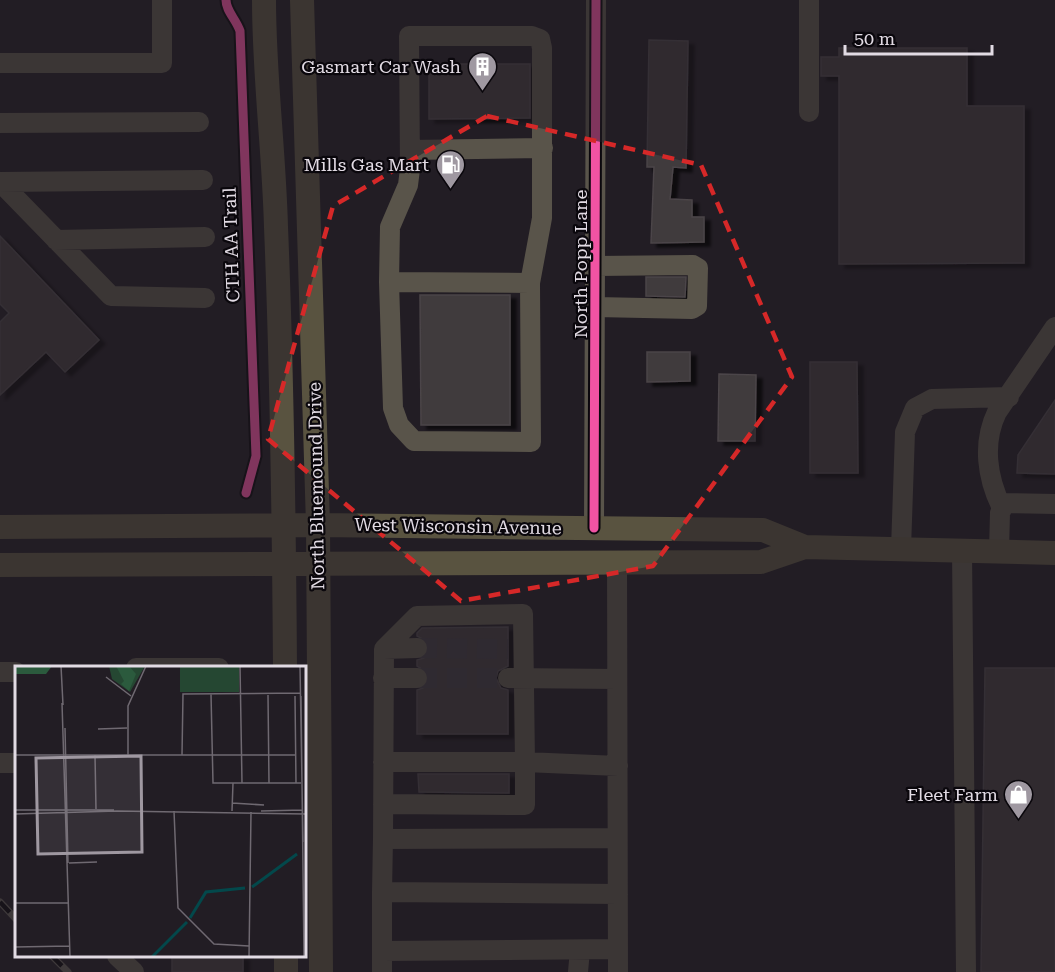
<svg xmlns="http://www.w3.org/2000/svg" width="1055" height="972" font-family="'Roboto Serif',serif">
<defs>
<filter id="shadow"><feDropShadow dx="6" dy="4" stdDeviation="1.5" flood-color="#0009"/></filter>
</defs>
<rect width="100%" height="100%" fill="#221d24"/>
<path fill="#3f3a3c" stroke="#4b4548" stroke-width="1.5" filter="url(#shadow)" d="M649,40L688,41L686,168L673,167L670,199L692,200V217H704V242L651,243L654,167H647Z
M839,48H967V106H1024V263L839,264V76H821V57H839Z
M429,64H530V118L429,119Z
M0,236L99,340L65,372L46,352L0,395V322L9,313L0,304Z
M646,277H686L685,297L646,296Z
M420,295H510V425H421Z
M647,352H690V381L647,382Z
M810,362H857L858,473H810Z
M719,374L756,375L755,441H718Z
M1055,400V474L1017,473L1018,455Z
M508,627V666L498,671L496,678L501,688L508,690V734H417V690L423,688L429,679L427,672L417,666V660L424,658L429,648L427,641L417,636V633L422,628Z
M985,668H1055V972H981Z
M418,774H509V793L419,792Z
M172,956H243V972H172Z"/>
<g fill="none" stroke-linecap="round" stroke-linejoin="round">
<path stroke="#3f3a41" stroke-width="20" stroke-dasharray="20 10" stroke-linecap="butt" d="M417,648L508,649
M417,678H508"/>
<path stroke="#59544a" stroke-width="20" d="M809,0V112
M0,63H162V0
M0,123L199,122
M410,150L543,148
M0,182L111,296L205,298
M1,182L203,180
M56,240L205,237
M389,282L390,227L408,185L410,169L409,36H532L540,39L542,48V218L530,283
M389,282L530,283L531,442L414,441L399,425L393,408Z
M596,307L692,309L697,306L698,268L693,265L596,266
M1002,508C987,478 982,443 997,412L1055,327
M594,528L596,0
M901,549L905,432L915,408L932,399L1009,397
M962,550L966,972
M999,551L1000,513L1005,503L1055,504
M617,561L618,972
M384,649L417,648
M136,668H219
M0,672H16
M383,678H417
M508,678L617,679
M0,763H16
M383,804L525,805V762H383
M617,838L383,839L384,649L417,616L523,614L525,762L618,766
M382,892L383,839
M618,949L382,951V892L618,894
M117,956L134,972
M382,972V951
M578,972L580,950"/>
<path stroke="#595340" stroke-width="24" d="M264,0C264,76 274,151 276,227C282,374 284,521 285,668
M302,0L318,525L321,972
M0,527L318,525L763,530L805,547
M0,565L761,562L805,547L1055,553
M286,956V972"/>
<defs>
<path id="rail" d="M0,902L16,919
M52,956L68,972"/>
</defs>
<use href="#rail" stroke="#605c56" stroke-width="7"/>
<use href="#rail" stroke="#0a070c" stroke-width="4.5" stroke-dasharray="14" stroke-linecap="butt"/>
<defs>
<path id="cycleway" d="M226,0C226,11 236,19 240,31L256,456L246,493
M594,528L596,0"/>
</defs>
<use href="#cycleway" stroke="#0a070c" stroke-width="13"/>
<use href="#cycleway" stroke="#f153a3" stroke-width="9"/>
</g>
<path d="M0 0H1055V972H0ZM487,116L701,165L792,377L653,566L461,601L268,439L333,206Z" fill="#221d24" fill-opacity=".55" fill-rule="evenodd"/>
<path fill="none" stroke="#d62828" stroke-width="4.5" stroke-dasharray="12 8" stroke-linejoin="round" d="M487,116L701,165L792,377L653,566L461,601L268,439L333,206Z"/>
<defs>
<symbol id="building-pin" viewBox="-11 -11 22 30"><path d="M0 17L-7.5 6A9.5 9.5 0 1 1 7.5 6Z" fill="#9f98a1" stroke="#0a070c"/><path d="M-4-6H4V6H1V3H-1V6H-4ZM-2.5-4.3h1.7v1.8h-1.7ZM.8-4.3h1.7v1.8H.8ZM-2.5-1h1.7V.8h-1.7ZM.8-1h1.7V.8H.8Z" fill="#fff"/></symbol>
<symbol id="fuel-pin" viewBox="-11 -11 22 30"><path d="M0 17L-7.5 6A9.5 9.5 0 1 1 7.5 6Z" fill="#9f98a1" stroke="#0a070c"/><path d="M-5.5-6h7V0h2V4h1.3V-2.5L3-4.5l.8-.8L6-3V5H2.5V1h-1V6h-7ZM-4.2-4.7v3.2H.2V-4.7Z" fill="#fff"/></symbol>
<symbol id="shop-pin" viewBox="-11 -11 22 30"><path d="M0 17L-7.5 6A9.5 9.5 0 1 1 7.5 6Z" fill="#9f98a1" stroke="#0a070c"/><path d="M-5-2.5h2.3a2.7 3.5 0 0 1 5.4 0H5L5.5 6h-11ZM-1.5-2.5h3a1.5 2.3 0 0 0-3 0Z" fill="#fff"/></symbol>
</defs>
<g fill-rule="evenodd">
<use href="#building-pin" x="466" y="50" width="33" height="45"/>
<use href="#fuel-pin" x="434" y="148" width="33" height="45"/>
<use href="#shop-pin" x="1002" y="778" width="33" height="45"/>
</g>
<g text-anchor="middle" dominant-baseline="central" stroke-width="4.5" stroke-linejoin="round" paint-order="stroke">
<g font-size="18" fill="#e2dbe4" stroke="#0a070c" text-anchor="end">
<text x="461" y="66">Gasmart Car Wash</text>
<text x="429" y="164">Mills Gas Mart</text>
<text x="998" y="794">Fleet Farm</text>
</g>
<g font-size="18" fill="#e2dbe4" stroke="#0a070c">
<text transform="translate(231 245) rotate(-92)">CTH AA Trail</text>
<text transform="translate(580 264) rotate(-90)">North Popp Lane</text>
<text transform="translate(316 486) rotate(-91)">North Bluemound Drive</text>
<text transform="translate(458 526) rotate(1)">West Wisconsin Avenue</text>
</g>
</g>
<g transform="translate(15 666)">
<rect width="291" height="291" fill="#221d24"/>
<path d="M94,0H130L115,26L97,13ZM165,0H224V26H165Z" fill="#254732"/>
<path d="M0,0H37L31,8H0ZM101,0H114L121,8L114,25L106,18L109,15Z" fill="#2b5a3d"/>
<path fill="none" stroke="#03484b" stroke-width="3" d="M237,221L282,188M175,252L191,226L230,222M137,291L172,256"/>
<path fill="none" stroke="#6f6971" stroke-width="1.5" d="M46,0L48,39M225,0L227,117M285,0L288,176M91,11L116,30M196,28L198,117H286M253,29L254,117M280,30L281,117M286,30L289,291M47,37L55,291M50,62L53,197M83,63L112,62M0,89H281M80,89L81,143M113,89V40L131,0M167,89L168,28L286,27M217,137L249,139M0,144H99M159,145L163,242L199,278L234,280M217,145L218,117M246,145L288,144M0,148L102,145L291,148M54,197L82,196M0,237H54M0,281L55,280M234,291L236,146"/>
<path fill="#9f98a1" fill-opacity="0.15" stroke="#9f98a1" stroke-width="3" d="M126,90L127,186L23,188L21,92Z"/>
<rect width="291" height="291" fill="none" stroke="#e2dbe4" stroke-width="3"/>
</g>
<path d="M845 45v9h147v-9" fill="none" stroke="#e2dbe4" stroke-width="3"/>
<text x="854" y="45" font-size="18" fill="#e2dbe4" stroke="#0a070c" stroke-width="4.5" paint-order="stroke">50 m</text>
</svg>
